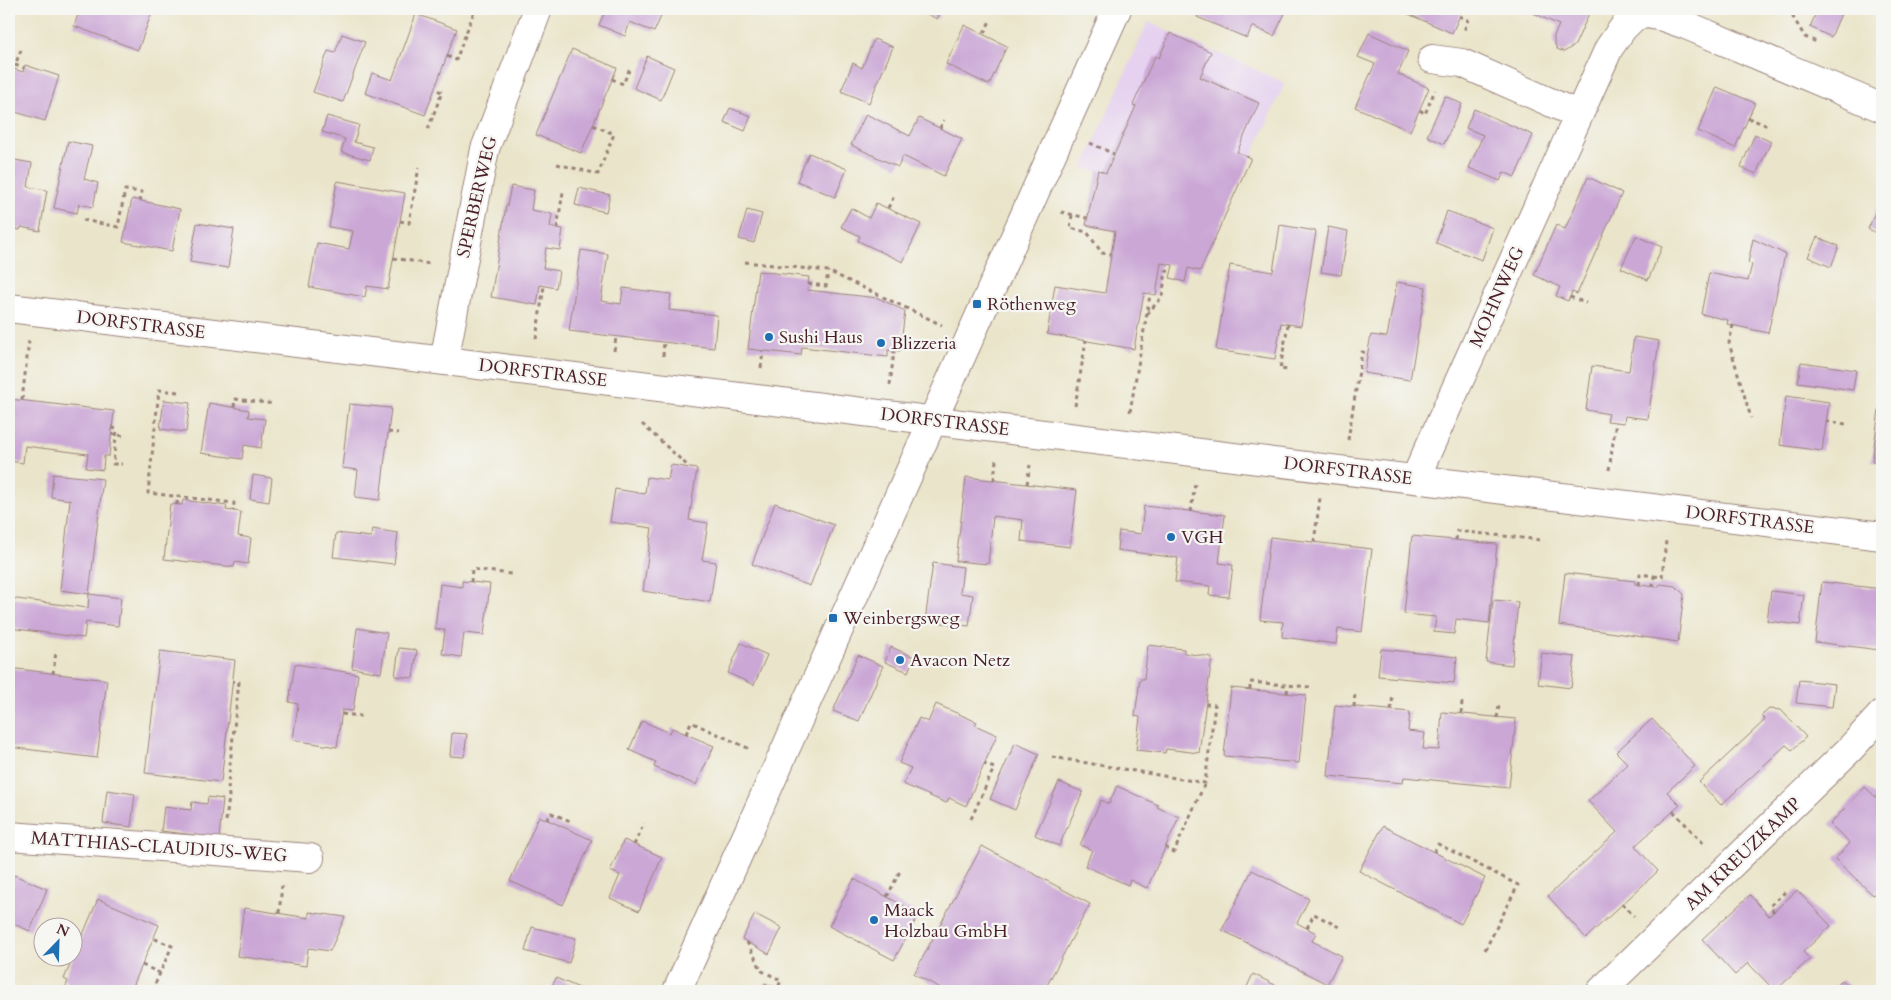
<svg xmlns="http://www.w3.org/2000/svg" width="1891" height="1000" font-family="Cardo,serif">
<rect width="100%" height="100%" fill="#f6f6f2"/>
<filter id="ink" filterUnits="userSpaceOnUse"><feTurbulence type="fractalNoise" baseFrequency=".02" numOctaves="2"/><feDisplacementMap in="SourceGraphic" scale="10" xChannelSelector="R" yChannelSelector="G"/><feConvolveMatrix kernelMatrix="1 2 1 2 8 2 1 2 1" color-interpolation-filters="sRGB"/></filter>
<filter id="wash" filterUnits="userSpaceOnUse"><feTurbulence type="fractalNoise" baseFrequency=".0096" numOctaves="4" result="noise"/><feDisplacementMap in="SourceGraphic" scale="20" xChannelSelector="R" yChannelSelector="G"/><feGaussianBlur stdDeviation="1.12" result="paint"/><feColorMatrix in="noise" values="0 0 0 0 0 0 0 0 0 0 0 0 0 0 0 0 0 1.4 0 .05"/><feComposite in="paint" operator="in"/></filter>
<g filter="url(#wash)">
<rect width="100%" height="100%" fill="#eae5ca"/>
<path fill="#e6d2f0" d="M1148,22L1285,83L1232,200L1083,168Z"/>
<g id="blocks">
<path fill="#cba7d6" d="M80,9H153L138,50L74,26Z
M600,9H657L663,12L654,32L630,22L625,36L599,25L605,11Z
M918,9H942L937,19Z
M1201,9H1287L1274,36L1252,26L1247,38L1197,17Z
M1399,9H1463L1452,33L1399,10Z
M1533,9H1591L1575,45L1564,52L1557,49L1554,42V36L1559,25L1531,12Z
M1690,9H1706L1703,14Z
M1812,9H1843L1831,37L1810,27L1817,11Z
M416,14L457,29L425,115L365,93L372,73L392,80Z
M964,25L1007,46L989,85L946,64Z
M1170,33L1211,52L1200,77L1259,103L1237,152L1251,158L1200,271L1188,268L1185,282L1170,278L1173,265L1161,263L1156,295L1144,293L1134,349L1047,334L1055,285L1105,293L1115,231L1086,225L1098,170L1106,173L1136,106L1133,105L1155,56L1159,58Z
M1369,33L1408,51L1398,74L1429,88L1410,131L1355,107L1375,64L1358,57Z
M342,34L365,42L343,102L313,92L328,51L335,53Z
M874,39L893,47L869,103L841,91L853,63L862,68Z
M572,49L617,68L581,153L536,135Z
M647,56L674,68L661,100L634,88Z
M25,65L59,76L45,121L9,110V87L14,69L23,72Z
M1717,87L1755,103L1735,148L1698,131Z
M1445,96L1462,104L1444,144L1427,136Z
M730,108L751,116L745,131L724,122Z
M1474,109L1533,135L1515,177L1504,172L1500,181L1469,168L1483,135L1466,128Z
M866,114L910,136L919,118L962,139L944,176L903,156L898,167L851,145Z
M327,116L359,125L354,142L373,147L370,160L341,152L345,139L322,132Z
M1755,134L1771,142L1756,174L1741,167Z
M68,141L92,146L84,179L98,183L93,207L79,204L77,213L54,208Z
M809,153L847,169L835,197L797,181Z
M9,159L32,163L28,187L47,190L40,231L21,227L20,230L9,228Z
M1588,177L1622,193L1577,294L1572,292L1568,301L1556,296L1560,287L1534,275L1556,225L1565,229Z
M337,181L405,193L388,289L367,286L365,297L309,287L317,243L349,249L353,231L329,227Z
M511,186L534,190L531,210L552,214L550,227L563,229L560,250L546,248L543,268L559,271L556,288L540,285L537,305L491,297L506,206H507Z
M579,188L610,195L606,212L575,205Z
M1882,197V236L1868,229Z
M132,199L180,209L172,251L123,242Z
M876,203L921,224L903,262L858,241L860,236L841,227L851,208L869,218Z
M747,210L762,214L754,243L739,239Z
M1447,211L1493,228L1482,260L1436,243Z
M197,223L234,229L228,268L190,262Z
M1280,225L1316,231L1301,326L1281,323L1275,359L1216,350L1230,265L1273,272Z
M1328,227L1348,231L1341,275L1321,272Z
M1636,236L1662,247L1648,280L1621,268Z
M1817,237L1839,246L1831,267L1808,257Z
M1753,239L1785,254L1768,333L1727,324L1728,320L1701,314L1709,273L1748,281L1752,264L1748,263Z
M581,250L608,254L601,301L621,304L623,288L671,294L669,310L717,315L714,348L569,331Z
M758,271L809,277L807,290L878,298L905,311L900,351L888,350V357L802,347L801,355L748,349Z
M1397,282L1426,287L1410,380L1364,373L1371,335L1387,337Z
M1634,337L1659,341L1648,419L1625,416L1624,423L1607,421L1609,414L1586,410L1592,366L1629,371Z
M1801,362L1856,370L1853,390L1798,382Z
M1881,395H1882V462L1872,461Z
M1786,396L1829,402L1822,451L1780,445Z
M9,399L114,411L109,456H104L103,470L86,468L88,454L25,446L23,463L9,461Z
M164,400L190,403L186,432L160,429Z
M209,403L249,410L248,417L265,419L261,448L244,445L242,459L201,453Z
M349,404L391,408L380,500L355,497L358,470L342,468Z
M671,465L697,469L689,520L708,523L702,560L716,562L710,602L643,591L652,528L610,522L615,489L645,494L647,477L668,480Z
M53,474L103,479L89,594L121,598L118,626L86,622L84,638L9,628V598L88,608L89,594L60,590L70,500L51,497Z
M253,475L272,478L269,502L250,499Z
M966,477L1077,490L1070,547L1021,541L1023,520L993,516L988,564L956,561Z
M183,500L227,506L226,510L241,512L238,536L251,538L248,564L235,562L234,567L164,559L170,504L182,505Z
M775,503L834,525L810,586L752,564Z
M1144,506L1225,515L1219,563L1233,565L1229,597L1209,595L1210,586L1175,582L1178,558L1117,550L1119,531L1141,534Z
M372,529L398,533L394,564L333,557L336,533L371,537Z
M1412,536L1497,544L1489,623L1456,619L1454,634L1434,632L1436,617L1404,614Z
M1270,537L1372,549L1362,632L1338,629L1336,644L1282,637L1283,622L1260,620Z
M933,563L963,567L960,593L973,595L969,626L925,621Z
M1565,573L1635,581V584L1639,585L1657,587L1661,584L1675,586L1684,594L1678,642L1559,625Z
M462,581L490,584L484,635L464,633L461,657L442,654L445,630L435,629L440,584L462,587Z
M1822,582L1882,589V633L1880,650L1815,642Z
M1771,591L1804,595L1800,625L1767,621Z
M1493,600L1518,602L1512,665L1486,662Z
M357,628L387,633L381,673L352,668Z
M741,643L767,655L754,685L728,673Z
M1148,645L1184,649V653L1212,657L1199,753L1166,749L1165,753L1136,750L1140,717L1135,716L1140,679H1144Z
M891,647L914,657L908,672L885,662Z
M399,648L417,650L413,678L395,676Z
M1381,649L1457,657L1454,683L1378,676Z
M160,651L235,660L221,782L145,773Z
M1542,653L1575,657L1571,688L1538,684Z
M858,655L883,666L859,721L833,711Z
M295,664L358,674L353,711L342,710L337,747L293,740L298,704L289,702Z
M9,668L107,680L97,758L9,747Z
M1799,680L1835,684L1832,707L1796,703Z
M1231,688L1306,695L1299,763L1224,756Z
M936,704L977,722L975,725L997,735L966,806L949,798L946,803L903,784L911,768L899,763L919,718L928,722Z
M1335,705L1410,712L1408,731L1425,733L1423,749L1439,750L1442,712L1516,719L1509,788L1404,777L1403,783L1328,776Z
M1769,709L1781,710L1806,737L1792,750L1786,745L1721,805L1699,782L1765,720L1761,716Z
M1652,719L1695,766L1667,792L1680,805L1635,846L1658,871L1586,938L1548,896L1617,832L1588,801L1628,764L1616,752Z
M642,721L670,733L672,728L714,746L696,785L654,767L656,762L629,750Z
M452,733L467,734L464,757L450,756Z
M1015,743L1039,754L1015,810L990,799Z
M1059,782L1083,792L1059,846L1035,835Z
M1117,786L1158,805L1157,807L1179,817L1147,888L1130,880L1128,885L1085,866L1092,850L1080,845L1101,800L1109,804Z
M1865,787L1882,803V884L1873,895L1835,859L1850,843L1830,824Z
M107,790L135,794L131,827L103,823Z
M208,797L223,799L219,838L161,831L164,807L191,810L192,802L207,804Z
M539,816L592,840L563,905L510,881Z
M1383,826L1485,878L1461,924L1359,871Z
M624,840L662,857L639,911L610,898L620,875L610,871Z
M982,846L1090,904L1044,991H946L914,974Z
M1252,870L1309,899L1297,923L1316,933L1312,941L1342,956L1327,984L1222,930Z
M14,875L47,889L30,931L9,922V888Z
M854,879L919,914L894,960L829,926Z
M1797,890L1831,926L1803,952L1810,959L1775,991L1748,963L1735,975L1702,939L1750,895L1769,916Z
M98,899L159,925L131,991H64L68,981L64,979Z
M244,908L309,918V912L345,917L330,951L308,948L306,966L237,956Z
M755,914L782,928L769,954L742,939Z
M532,927L576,938L569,963L525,951Z
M1253,974L1287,991H1245Z
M556,978L586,991H550Z
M1842,980L1854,991H1832Z
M765,983L778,988L784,991H762Z"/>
</g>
</g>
<g filter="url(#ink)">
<use href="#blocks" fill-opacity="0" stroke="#9a827a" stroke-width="1"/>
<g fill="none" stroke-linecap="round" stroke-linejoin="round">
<defs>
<path id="minor" d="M1432,59L1462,63L1579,115
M9,308L1882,536
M444,361L485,149L538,9
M1415,479L1609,48L1623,28L1633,18L1640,15L1648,14L1663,17L1686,25L1882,108
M9,836L310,858
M677,991L1117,9
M1601,991L1849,750L1882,714"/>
</defs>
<use href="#minor" stroke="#9a827a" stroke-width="30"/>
<path stroke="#9a827a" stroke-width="3" stroke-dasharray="4 4" stroke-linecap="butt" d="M1788,9L1805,37L1817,42
M1459,16L1468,20L1464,31
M984,33L991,19
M21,50L15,65L24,68
M447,56L456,60L475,9
M612,79L623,84L630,68
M1420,110L1425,114L1435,90
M1748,118L1768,126
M940,128L944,120
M428,129L442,92L434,89
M1090,143L1114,154
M557,164L598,174L614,134L593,125
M888,208L894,196
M1061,212L1087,218
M1072,215L1070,228L1087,232L1102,253L1111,254
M83,220L118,227L125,190L142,192L140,201
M400,221L409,223L419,167
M557,228L563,192
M393,258L430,264
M745,262L828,271L942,325
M808,284L826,286L828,271
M1570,297L1586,303
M1147,314L1162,297L1166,271L1172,272
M1288,324L1280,369L1288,370
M1733,325L1729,343L1751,418
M536,339L544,286
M614,351L616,337
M663,356L664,342
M761,368L763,351
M890,385L894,351
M178,392L159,390L148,493L234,503L233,511
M22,400L29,341
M1075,406L1086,340
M234,407L235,399L274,404
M1130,412L1150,295
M1826,421L1846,424
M642,424L689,467
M112,428L117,429L113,464H122
M388,432L398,433
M111,434L125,436
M1348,440L1362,352L1368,353
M1609,470L1616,422
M994,480L996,460
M1027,484L1030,465
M177,505L178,496
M1191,512L1195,483
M1456,540L1457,531L1541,540
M1314,542L1320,498
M1654,576L1662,577L1666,541
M471,582L472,569L511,574
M1639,585L1640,574L1654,576L1653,586
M53,674L56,652
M1250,690V682L1310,687
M1287,693L1288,685
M1354,707L1355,692
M1391,710L1393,695
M342,714L361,716
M1461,714L1462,702
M1497,718L1499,706
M686,734L691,722L750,749
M1052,757L1205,783L1215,705L1206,704
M1673,811L1705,845
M971,819L994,768L984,764
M547,820L551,813L573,822
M226,821L229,797L228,783L239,682L232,681
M634,845L644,823
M1165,847L1174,852L1205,783
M1434,852L1438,844L1518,885L1485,950
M887,897L900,871
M1622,904L1634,916
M1774,912L1770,906L1785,892
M279,913L282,886
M1307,928L1314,914L1339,927
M9,942L13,944L9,954
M747,942L762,971L781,980L778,988
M142,965L160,973
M152,991L172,946L153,938"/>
<use href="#minor" stroke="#fff" stroke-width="28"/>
</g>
</g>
<g fill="#1f6fb2" stroke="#f6f6f2" stroke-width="2">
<rect x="972" y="299" width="10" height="10" rx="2.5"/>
<circle cx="769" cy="337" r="5"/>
<circle cx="881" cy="343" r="5"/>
<circle cx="1171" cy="537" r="5"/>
<rect x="828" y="613" width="10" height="10" rx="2.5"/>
<circle cx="900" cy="660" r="5"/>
<circle cx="874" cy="920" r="5"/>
</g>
<g text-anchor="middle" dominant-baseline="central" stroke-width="4.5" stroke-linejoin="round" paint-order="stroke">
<g font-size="18" fill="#4a1f2b" stroke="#f6f6f2">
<text transform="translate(477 197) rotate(-77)">SPERBERWEG</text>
<text transform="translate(1497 297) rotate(-66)">MOHNWEG</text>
<text transform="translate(141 325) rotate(7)">DORFSTRASSE</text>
<text transform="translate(543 373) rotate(7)">DORFSTRASSE</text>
<text transform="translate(945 422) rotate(7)">DORFSTRASSE</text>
<text transform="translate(1348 471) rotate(7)">DORFSTRASSE</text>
<text transform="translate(1750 520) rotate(7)">DORFSTRASSE</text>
<text transform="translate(159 847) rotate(4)">MATTHIAS-CLAUDIUS-WEG</text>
<text transform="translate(1743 854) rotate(-44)">AM KREUZKAMP</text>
</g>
<g font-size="18" fill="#4a1f2b" stroke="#f6f6f2" text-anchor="start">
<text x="987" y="304">Röthenweg</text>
<text x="779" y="337">Sushi Haus</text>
<text x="891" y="343">Blizzeria</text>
<text x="1181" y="537">VGH</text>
<text x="843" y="618">Weinbergsweg</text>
<text x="910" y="660">Avacon Netz</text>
<text x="884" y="910">Maack<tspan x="884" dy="21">Holzbau GmbH</tspan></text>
</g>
</g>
<rect width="1891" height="1000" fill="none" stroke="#f6f6f2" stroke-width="30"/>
<g transform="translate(58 942) rotate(23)"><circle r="24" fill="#f6f6f2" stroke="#b1a0a2"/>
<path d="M0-4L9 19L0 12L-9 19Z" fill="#1f6fb2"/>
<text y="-8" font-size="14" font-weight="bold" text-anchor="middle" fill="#4a1f2b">N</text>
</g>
</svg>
